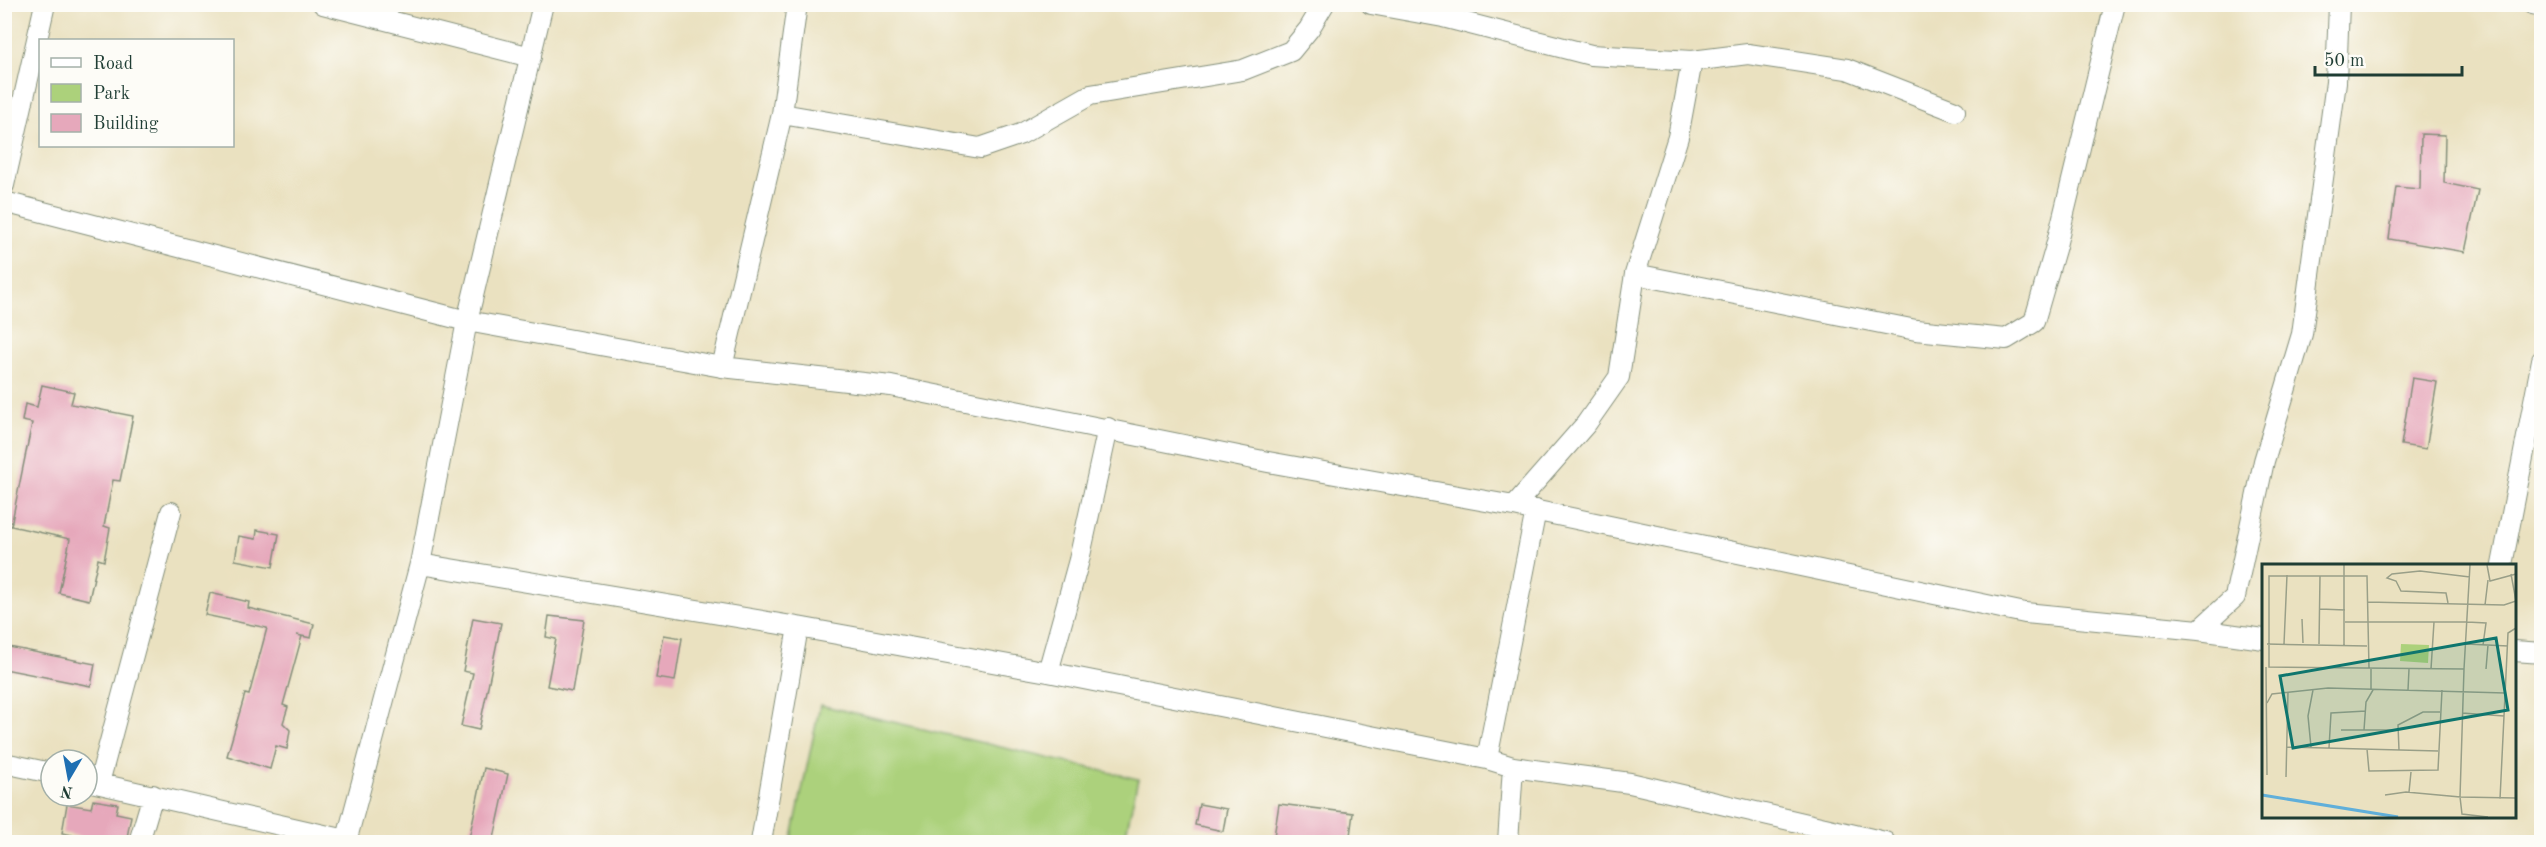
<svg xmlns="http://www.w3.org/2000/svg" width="2546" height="847" font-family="'Old Standard TT',serif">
<rect width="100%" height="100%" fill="#fdfcf7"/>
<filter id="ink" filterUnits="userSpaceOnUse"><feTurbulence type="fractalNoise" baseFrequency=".0167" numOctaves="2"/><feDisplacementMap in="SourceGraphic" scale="12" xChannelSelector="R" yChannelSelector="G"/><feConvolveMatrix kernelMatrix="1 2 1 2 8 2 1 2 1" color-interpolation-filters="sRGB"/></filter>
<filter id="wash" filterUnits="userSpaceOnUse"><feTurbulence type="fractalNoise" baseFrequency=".008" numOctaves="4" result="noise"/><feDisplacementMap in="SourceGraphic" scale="24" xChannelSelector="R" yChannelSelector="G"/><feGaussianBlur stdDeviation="1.35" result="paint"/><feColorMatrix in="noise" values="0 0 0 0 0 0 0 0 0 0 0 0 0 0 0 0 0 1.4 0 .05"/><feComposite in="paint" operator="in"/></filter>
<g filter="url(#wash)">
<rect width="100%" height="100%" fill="#eae1c0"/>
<path fill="#acd17b" stroke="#668758" stroke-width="1.5" d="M820,705L1138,779L1124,842H791Z"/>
<g id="blocks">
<path fill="#e6a8bb" d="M2421,134L2445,135L2444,183L2478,190L2465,252L2389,239L2396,187L2420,189Z
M2412,378L2437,382L2426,449L2401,445Z
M42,385L74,392L71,404L133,416L120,481L113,480L104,526L110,528L104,561L98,559L89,600L59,593L70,539L11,526L32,423L22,421L25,404L37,407Z
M257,530L279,534L273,567L235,560L239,536L256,539Z
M210,593L249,602L248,608L314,624L311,638L297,635L302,636L283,705L288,707L283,723L290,730L287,749L276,746L270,769L227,756L245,694L249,695L267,628L205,615Z
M549,616L584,620L572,691L547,686L556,639L546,637Z
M473,618L501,623L479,730L461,726L473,673L463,671Z
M664,635L682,638L675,681L656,678Z
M4,646L95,664L91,686L4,669Z
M484,768L508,774L493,843H468Z
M93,800L118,804L116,813L131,816L126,843H111L62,833L67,804L91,808Z
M1199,804L1227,809L1223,831L1195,825Z
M1279,804L1353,813L1349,843H1273Z"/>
</g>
</g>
<g filter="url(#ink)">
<use href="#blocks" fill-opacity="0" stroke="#848f7a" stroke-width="1.5"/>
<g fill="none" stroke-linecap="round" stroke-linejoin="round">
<defs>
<path id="street" d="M323,4L531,57
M1371,4L1443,17L1591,55L1692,61L1748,54L1847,69L1955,111
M2532,4L2542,6
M782,114L980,148L1021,134L1090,95L1243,70L1291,51L1309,29L1324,4
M4,185L45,4
M4,202L467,321L722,367L891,386L1268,462L1514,506L2025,613L2199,630L2264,639
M1635,274L1916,330L2006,339L2034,322L2056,246L2115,4
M722,367L782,114L797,4
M1514,506L1586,424L1619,377L1635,274L1678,137L1692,61
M420,564L467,321L543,4
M2502,565L2542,360
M2199,630L2235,597L2264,461L2302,334L2336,82L2339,4
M2514,651L2542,653
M1048,672L1079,560L1108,428
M1487,759L1536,510
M4,763L51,773
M87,781L346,840
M99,783L171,512
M139,842L153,795
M346,842L420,564L798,627L1048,672L1487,759L1513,767L1630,783L1885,842
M761,842L798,627
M1508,842L1513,767"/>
</defs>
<use href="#street" stroke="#848f7a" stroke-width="22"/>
<use href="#street" stroke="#fff" stroke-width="20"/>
</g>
</g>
<g transform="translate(2262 564)">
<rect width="254" height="254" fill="#eae1c0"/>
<path d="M139,80L167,81L166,99L138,97Z" fill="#acd17b"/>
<path fill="none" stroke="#60afda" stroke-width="3" d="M0,231L136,253"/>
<path fill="none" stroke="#999f88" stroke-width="1.5" d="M225,1L228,17L254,10M105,38L242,41L254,37L249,10M186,39L184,29L139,27L134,17L125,14L130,10L158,7L208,13M223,41L226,16M58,45L83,46M40,55L41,79M83,58H204M205,58L224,59L221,81M5,80L105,82M22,80L25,11M57,80L58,12M204,80L246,82M82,81V1M4,103L5,211M107,104L105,12H7V103L202,105L208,1M169,105L172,58M202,105L198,233L254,234M224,105L226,81M109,126V104M146,126L147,105M5,139L10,130L66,124L243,129M200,149L242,152M79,166H134M102,166L104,138L111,126M25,183L176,187M49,183L46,152L51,126M67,184L69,149L104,147M105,185L107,207L176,206L180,126M137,186L136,161L161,148H178M24,213L26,128M147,228L149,208M123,231L144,228L198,233L200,250L226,253M238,235L246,69L254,64"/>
<path fill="#0f766e" fill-opacity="0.15" stroke="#0f766e" stroke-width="3" d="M234,74L246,146L31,184L18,112Z"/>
<rect width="254" height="254" fill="none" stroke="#1f3d34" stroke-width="3"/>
</g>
<rect width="2546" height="847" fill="none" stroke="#fdfcf7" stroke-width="24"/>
<rect x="39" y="39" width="195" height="108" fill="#fdfcf7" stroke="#a4b0a9" stroke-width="1.5"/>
<rect x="51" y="58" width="30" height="9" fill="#ffffff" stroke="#a4b0a9" stroke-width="1.5"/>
<text x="93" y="69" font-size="18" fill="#1f3d34">Road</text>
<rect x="51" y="84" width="30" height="18" fill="#acd17b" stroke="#a4b0a9" stroke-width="1.5"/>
<text x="93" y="99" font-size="18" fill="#1f3d34">Park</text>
<rect x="51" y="114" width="30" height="18" fill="#e6a8bb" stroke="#a4b0a9" stroke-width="1.5"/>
<text x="93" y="129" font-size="18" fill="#1f3d34">Building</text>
<g transform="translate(69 778) rotate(190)"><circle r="28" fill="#fdfcf7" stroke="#a4b0a9" stroke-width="1.5"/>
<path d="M0-4.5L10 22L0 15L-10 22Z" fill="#1f6fb2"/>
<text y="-9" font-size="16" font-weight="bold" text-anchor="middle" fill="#1f3d34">N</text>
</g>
<path d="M2315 66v9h147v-9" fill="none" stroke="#1f3d34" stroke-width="3"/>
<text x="2324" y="66" font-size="18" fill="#1f3d34" stroke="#fdfcf7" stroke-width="4.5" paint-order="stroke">50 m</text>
</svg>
